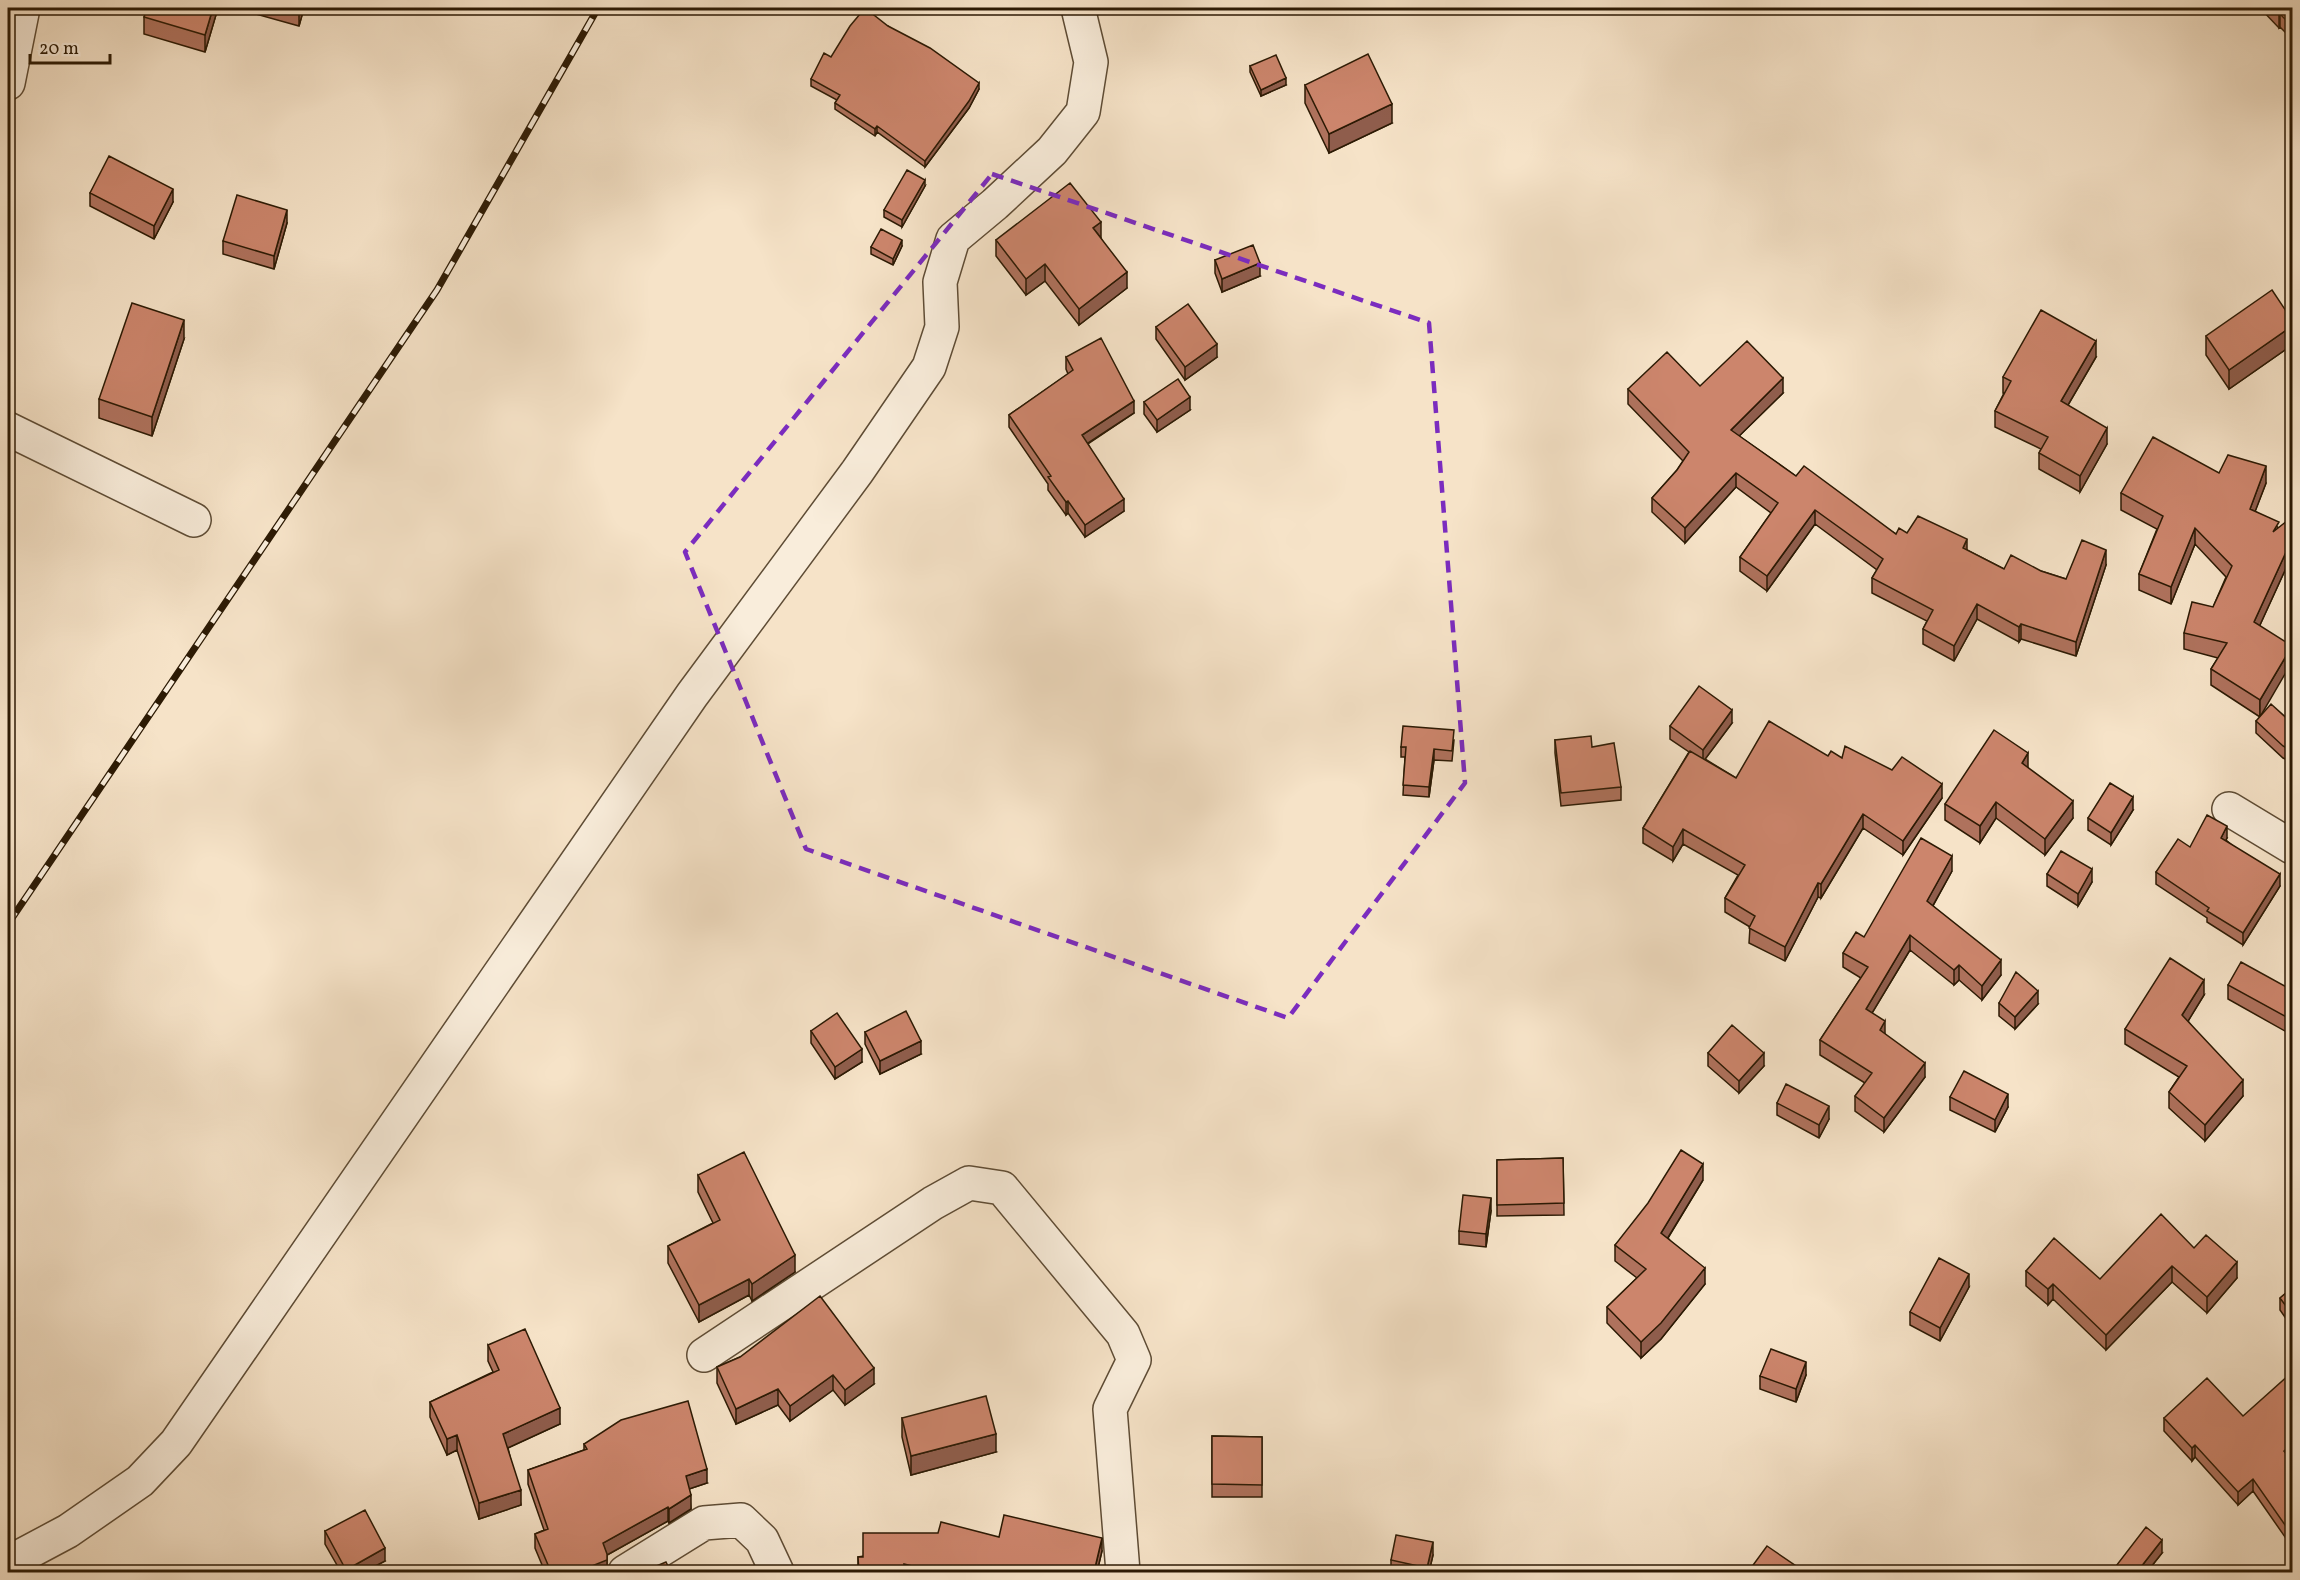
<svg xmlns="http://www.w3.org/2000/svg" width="2300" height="1580" font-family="Vollkorn,serif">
<rect width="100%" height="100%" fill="#f6e3c8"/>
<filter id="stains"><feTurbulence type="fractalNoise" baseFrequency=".00333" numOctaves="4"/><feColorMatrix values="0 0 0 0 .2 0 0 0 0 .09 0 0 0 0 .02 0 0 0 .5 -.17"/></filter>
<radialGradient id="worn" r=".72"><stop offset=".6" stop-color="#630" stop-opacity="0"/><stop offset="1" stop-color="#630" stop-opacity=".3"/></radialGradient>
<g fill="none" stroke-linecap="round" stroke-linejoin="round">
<defs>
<path id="minor" d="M8,83L23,8
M8,429L194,520
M2229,809L2292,847
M704,1355L933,1203L969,1183L1002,1188L1123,1334L1134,1360L1110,1409L1123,1572
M8,1563L68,1531L140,1481L176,1443L692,695L857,472L929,367L942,327L940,282L953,239L995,204L1052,151L1083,112L1091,62L1078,8
M625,1572L704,1523L741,1520L762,1540L777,1572"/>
</defs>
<use href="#minor" stroke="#5e4c35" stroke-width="36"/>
<use href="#minor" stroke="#f9eddb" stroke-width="33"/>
<defs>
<path id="rail" d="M8,924L437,290L598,8"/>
</defs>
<use href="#rail" stroke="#2c1a04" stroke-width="7"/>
<use href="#rail" stroke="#f9eddb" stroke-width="4.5" stroke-dasharray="14" stroke-linecap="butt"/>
</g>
<path fill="#af725d" stroke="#2c1a04" stroke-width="1.5" d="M218,8L205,52L144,34V17Z
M234,8H304L299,26Z
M2260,8H2292V39L2280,27L2279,28Z
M888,26L979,89L969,108L925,167L877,132L875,136L835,109V103L837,100L811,86V79L831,57Z
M1250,66L1286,85L1261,96L1250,72Z
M1305,85L1392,123L1329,153L1305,103Z
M925,186L902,227L884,217V210Z
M90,193L173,202L154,239L90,206Z
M287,223L274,269L223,254V241Z
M1101,238L1127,288L1079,325L1045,281L1026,295L996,256V240Z
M902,246L893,265L871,254V247Z
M1215,260L1260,276L1222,292L1215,273Z
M2292,320V345L2229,389L2206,355V336Z
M1156,327L1217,357L1185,380L1156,339Z
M184,339L152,436L99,418V399Z
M1066,357L1134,413L1088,444L1124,511L1085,537L1068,513L1066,515L1048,490V484L1009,427V415L1068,374L1066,369Z
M2096,357L2068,405L2107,444L2080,492L2039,469V453L2041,449L1995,427V411L2004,393H2003V377Z
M1700,386L1783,393L1739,436L1796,476L1896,534L1907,533L1967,550L2004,569L2041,571L2066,579L2106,565L2076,656L2021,639L2019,642L1977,619L1954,661L1923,644V629L1927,621L1872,593V578L1877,570L1815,524L1767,591L1740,571V557L1771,513L1736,487L1685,543L1652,512V498L1677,470L1683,461L1628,404V389Z
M1144,402L1190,410L1157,432L1144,414Z
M2219,473L2266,483L2255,511L2279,528L2292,517V555L2260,625V717L2211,685V669L2218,658L2184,649V633L2213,607L2226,577L2195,544L2171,604L2139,590V574L2157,529L2121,510V493Z
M2256,721L2292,723V762L2283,758L2256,733Z
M1732,723L1705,759L1736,778L1828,756L1842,758L1942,798L1903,855L1863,828L1821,898L1818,897L1785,961L1749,943L1750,927L1725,912V898L1738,875L1683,844L1673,861L1643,843V828L1689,752L1670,739V726Z
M1454,740L1452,761L1434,760L1429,797L1403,795L1405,757H1401V747Z
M1555,740L1592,747L1621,787V800L1561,806L1555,753Z
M2028,768L2073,818L2045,855L1996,818L1980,843L1945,820V804Z
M2133,810L2111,845L2088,830V818Z
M2227,838L2226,840L2280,886L2243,945L2207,922V918L2156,884V872L2190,847Z
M1952,871L1933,906L2001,975L1982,1000L1959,980L1954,985L1910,950L1872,1013L1885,1034L1925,1077L1884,1132L1855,1111V1096L1865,1083L1820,1055V1040L1861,978L1843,967V953Z
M2047,874L2092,882L2078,906L2047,886Z
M2228,985L2292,990V1035L2228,999Z
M2204,995L2188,1021L2243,1096L2205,1141L2169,1108V1092L2179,1077L2125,1044V1029Z
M1999,1003L2038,1004L2015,1029L1999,1016Z
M811,1031L862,1062L835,1079L811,1043Z
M865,1032L921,1054L880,1074L865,1044Z
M1708,1053L1764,1066L1739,1093L1708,1066Z
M1950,1097L2008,1107L1995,1132L1950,1110Z
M1777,1103L1829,1119L1819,1138L1777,1115Z
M1563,1158L1564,1215L1497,1216V1160Z
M698,1175L795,1272L752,1301L749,1295L699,1322L668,1263V1246L713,1223L698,1192Z
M1703,1180L1668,1238L1705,1284L1661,1339L1641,1358L1607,1323V1307L1637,1278L1615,1261V1245Z
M1491,1211L1486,1247L1459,1244V1231Z
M2194,1248L2237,1278L2207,1313L2172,1282L2106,1350L2053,1299L2048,1305L2026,1286V1271L2100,1279Z
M1969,1287L1940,1341L1910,1325V1312Z
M2292,1288V1327L2280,1310V1298Z
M488,1345L560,1424L508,1448L521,1505L479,1519L457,1450L447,1455L430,1417V1402L493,1372L488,1361Z
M740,1357L874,1384L845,1405L833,1390L790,1421L778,1405L736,1424L717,1383V1367Z
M1806,1375L1796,1402L1760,1389V1376Z
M2243,1416L2292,1461V1547L2253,1491L2238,1505L2195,1457L2192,1461L2164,1431V1418Z
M902,1418L996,1452L911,1475L902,1437Z
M1212,1436L1262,1437V1497H1212Z
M584,1444L707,1483L689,1489L691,1509L669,1523L668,1521L607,1555V1572H545L535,1548V1534L544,1530L528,1484V1470L584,1450Z
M325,1531L385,1561L364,1572H341L325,1544Z
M999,1537L1102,1551L1097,1572H858V1557Z
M2162,1553L2147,1572H2116V1566Z
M1433,1555L1429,1572H1391V1560Z"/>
<path fill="#8f5d4c" stroke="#2c1a04" stroke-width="1.5" d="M213,8H218L205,52V35Z
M299,8H304L299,26Z
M2280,14V27L2279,28V15Z
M1286,78V85L1261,96V90Z
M979,83V89L969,108L925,167V161Z
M1392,104V123L1329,153V134Z
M877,126V132L875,136V129Z
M925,180V186L902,227V220Z
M173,189V202L154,239V226Z
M287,210V223L274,269V256Z
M1101,222V238L1093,228Z
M902,240V246L893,265V259Z
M1260,263V276L1222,292V279Z
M1045,264V281L1026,295V279Z
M1127,272V288L1079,325V309Z
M184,320V339L152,436V417Z
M2292,326V345L2229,389V370Z
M2096,341V357L2061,417V401Z
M1217,344V357L1185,380V367Z
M1783,378V393L1731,444V430Z
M1190,397V410L1157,432V420Z
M1134,401V413L1082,447V435Z
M2107,428V444L2080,492V476Z
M2266,466V483L2250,525V509Z
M1736,473V487L1685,543V528Z
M1124,499V511L1085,537V525Z
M1068,501V513L1066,515V502Z
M1815,510V524L1767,591V576Z
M2195,528V544L2171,604V587Z
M1967,539V554L1963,548Z
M2292,539V555L2254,638V622Z
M2106,550V565L2076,656V642Z
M1977,604V619L1954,661V646Z
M2021,624V639L2019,642V627Z
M2292,646V662L2260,717V700Z
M12,671V689L8,697V678Z
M1732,710V723L1703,762V750Z
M1434,749V760L1429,797V787Z
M2028,753V769L2022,763Z
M1942,784V798L1903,855V841Z
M2133,797V810L2111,845V833Z
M2073,801V818L2045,855V839Z
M1996,802V818L1980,843V826Z
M1863,814V828L1821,898V884Z
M2227,826V838L2221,849V838Z
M1683,829V844L1673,861V847Z
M1952,856V871L1927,916V901Z
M2092,869V882L2078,906V894Z
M2280,874V886L2243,945V933Z
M1818,883V897L1785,961V947Z
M1910,935V950L1866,1023V1009Z
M2001,960V975L1982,1000V986Z
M1959,965V980L1954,985V970Z
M2204,980V995L2182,1031V1015Z
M2038,991V1004L2015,1029V1017Z
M1885,1021V1036L1880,1030Z
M921,1041V1054L880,1074V1061Z
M862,1049V1062L835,1079V1067Z
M1764,1053V1066L1739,1093V1081Z
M1925,1063V1077L1884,1132V1118Z
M2243,1080V1096L2205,1141V1125Z
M2008,1094V1107L1995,1132V1120Z
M1829,1106V1119L1819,1138V1125Z
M1703,1164V1180L1661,1249V1233Z
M1491,1198V1211L1486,1247V1234Z
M795,1255V1272L752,1301V1284Z
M2237,1262V1278L2207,1313V1297Z
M2172,1266V1282L2106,1350V1335Z
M1705,1268V1284L1661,1339L1641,1358V1342Z
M1969,1274V1287L1940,1341V1328Z
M749,1279V1295L699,1322V1305Z
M2053,1284V1299L2048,1305V1289Z
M1806,1362V1375L1796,1402V1389Z
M874,1368V1384L845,1405V1390Z
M833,1375V1390L790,1421V1406Z
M778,1389V1405L736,1424V1409Z
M560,1408V1424L503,1450V1434Z
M996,1434V1452L911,1475V1456Z
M457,1435V1450L447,1455V1439Z
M2292,1444V1457L2284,1464V1451Z
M2195,1445V1457L2192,1461V1448Z
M707,1469V1483L686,1490V1476Z
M2253,1479V1491L2238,1505V1492Z
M521,1490V1505L479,1519V1503Z
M691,1495V1509L669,1523V1509Z
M668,1507V1521L607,1555V1572H577L603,1543Z
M1102,1538V1551L1097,1572H1094Z
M2162,1540V1553L2147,1572H2137Z
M1433,1542V1555L1429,1572H1427V1568Z
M385,1548V1561L364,1572H346V1570Z"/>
<path fill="#cc856c" stroke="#2c1a04" stroke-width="1.5" d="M147,8H213L205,35L144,17Z
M865,8L888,26L930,48L979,83L969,101L925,161L877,126L875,129L835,103L840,95L811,79L824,53L831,57L850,26Z
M2272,8H2292V26L2280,14L2279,15Z
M1368,54L1392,104L1329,134L1305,85Z
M1276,55L1286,78L1261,90L1250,66Z
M109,156L173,189L154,226L90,193Z
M907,170L925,180L902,220L884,210Z
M1070,183L1101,222L1093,228L1127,272L1079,309L1045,264L1026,279L996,240Z
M237,195L287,210L274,256L223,241Z
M881,229L902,240L893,259L871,247Z
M1253,245L1260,263L1222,279L1215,260Z
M2272,290L2292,320V326L2229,370L2206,336Z
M132,303L184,320L152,417L99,399Z
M1188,304L1217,344L1185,367L1156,327Z
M2041,310L2096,341L2061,401L2107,428L2080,476L2039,453L2048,437L1995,411L2011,381L2003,377Z
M1101,338L1134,401L1082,435L1124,499L1085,525L1068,501L1066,502L1048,477L1051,476L1009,415L1073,370L1066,357Z
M1747,341L1783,378L1731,430L1796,476L1804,466L1896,534L1899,528L1907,533L1918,516L1967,539L1963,548L2004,569L2011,555L2041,571L2066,579L2082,540L2106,550L2076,642L2021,624L2019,627L1977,604L1954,646L1923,629L1933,610L1872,578L1883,559L1815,510L1767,576L1740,557L1778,503L1736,473L1685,528L1652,498L1677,470L1689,452L1628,389L1667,352L1700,386Z
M1178,379L1190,397L1157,420L1144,402Z
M2153,437L2219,473L2228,455L2266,466L2250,509L2279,522L2273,532L2292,517V539L2254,622L2292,646L2260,700L2211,669L2227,643L2184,633L2192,602L2213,607L2232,566L2195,528L2171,587L2139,574L2163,516L2121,493Z
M8,668L12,671L8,678Z
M1699,686L1732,710L1703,750L1670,726Z
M2271,704L2292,723V751L2283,746L2256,721Z
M1769,721L1828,756L1831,751L1842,758L1845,746L1892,770L1902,757L1942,784L1903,841L1863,814L1821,884L1818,883L1785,947L1749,928L1755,916L1725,898L1745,865L1683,829L1673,847L1643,828L1690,751L1736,778Z
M1403,726L1454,730L1452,751L1434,749L1429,787L1403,785L1406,747H1401Z
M1994,730L2028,753L2022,763L2073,801L2045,839L1996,802L1980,826L1945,804Z
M1591,736L1592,747L1614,743L1621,787L1561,793L1555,740Z
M2110,783L2133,797L2111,833L2088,818Z
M2207,815L2227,826L2221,838L2280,874L2243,933L2207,911L2209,908L2156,872L2178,839L2190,847Z
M1921,838L1952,856L1927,901L2001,960L1982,986L1959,965L1954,970L1910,935L1866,1009L1885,1021L1880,1030L1925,1063L1884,1118L1855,1096L1872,1073L1820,1040L1868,967L1843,953L1856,932L1864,937Z
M2061,851L2092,869L2078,894L2047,874Z
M2170,958L2204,980L2182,1015L2243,1080L2205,1125L2169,1092L2187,1066L2125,1029Z
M2241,962L2292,990V1020L2228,985Z
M2016,972L2038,991L2015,1017L1999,1003Z
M906,1011L921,1041L880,1061L865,1032Z
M837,1013L862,1049L835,1067L811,1031Z
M1732,1025L1764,1053L1739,1081L1708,1053Z
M1964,1071L2008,1094L1995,1120L1950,1097Z
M1786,1084L1829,1106L1819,1125L1777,1103Z
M1681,1150L1703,1164L1661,1233L1705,1268L1661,1323L1641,1342L1607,1307L1646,1269L1615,1245L1648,1203Z
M744,1152L795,1255L752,1284L749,1279L699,1305L668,1246L720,1220L698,1175Z
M1563,1158L1564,1203L1497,1205V1160Z
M1463,1195L1491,1198L1486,1234L1459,1231Z
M2161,1214L2194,1248L2206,1235L2237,1262L2207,1297L2172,1266L2106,1335L2053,1284L2048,1289L2026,1271L2054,1238L2100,1279Z
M1939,1258L1969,1274L1940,1328L1910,1312Z
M2292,1288V1314L2280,1298Z
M820,1296L874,1368L845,1390L833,1375L790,1406L778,1389L736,1409L717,1367L740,1357Z
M525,1329L560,1408L503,1434L521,1490L479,1503L457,1435L447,1439L430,1402L499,1370L488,1345Z
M1771,1349L1806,1362L1796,1389L1760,1376Z
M2290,1374L2292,1377V1444L2284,1451L2292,1461V1535L2253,1479L2238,1492L2195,1445L2192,1448L2164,1418L2207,1378L2243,1416Z
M986,1396L996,1434L911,1456L902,1418Z
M688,1401L707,1469L686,1476L691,1495L669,1509L668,1507L603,1543L607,1554V1560L577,1572H551L535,1534L548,1529L528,1470L587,1449L584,1444L621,1420Z
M1212,1436L1262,1437V1485L1212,1484Z
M365,1510L385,1548L346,1570L325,1531Z
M1004,1515L1102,1538L1094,1572H936L904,1564V1572H859L858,1557H863V1533H938L941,1522L999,1537Z
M2146,1527L2162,1540L2137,1572H2124L2116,1566Z
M1396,1535L1433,1542L1427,1568L1391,1560Z
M1767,1546L1799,1568L1796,1572H1748Z
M666,1562L671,1572H642Z
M679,1569L680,1572H671Z"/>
<path fill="none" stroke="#7b2cbf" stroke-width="4.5" stroke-dasharray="12 8" stroke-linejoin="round" d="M992,174L1429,323L1465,783L1288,1018L806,849L685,552Z"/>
<rect width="2300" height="1580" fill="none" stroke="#f6e3c8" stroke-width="30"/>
<rect x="9" y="9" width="2282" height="1562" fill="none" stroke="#2c1a04" stroke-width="3"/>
<rect x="15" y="15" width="2270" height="1550" fill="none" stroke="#2c1a04" stroke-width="1.5"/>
<path d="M30 54v9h80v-9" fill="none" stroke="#2c1a04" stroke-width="3"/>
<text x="39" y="54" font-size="18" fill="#2c1a04" stroke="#f9eddb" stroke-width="4.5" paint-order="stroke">20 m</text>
<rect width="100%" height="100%" filter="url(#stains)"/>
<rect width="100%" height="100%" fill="url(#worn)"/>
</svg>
